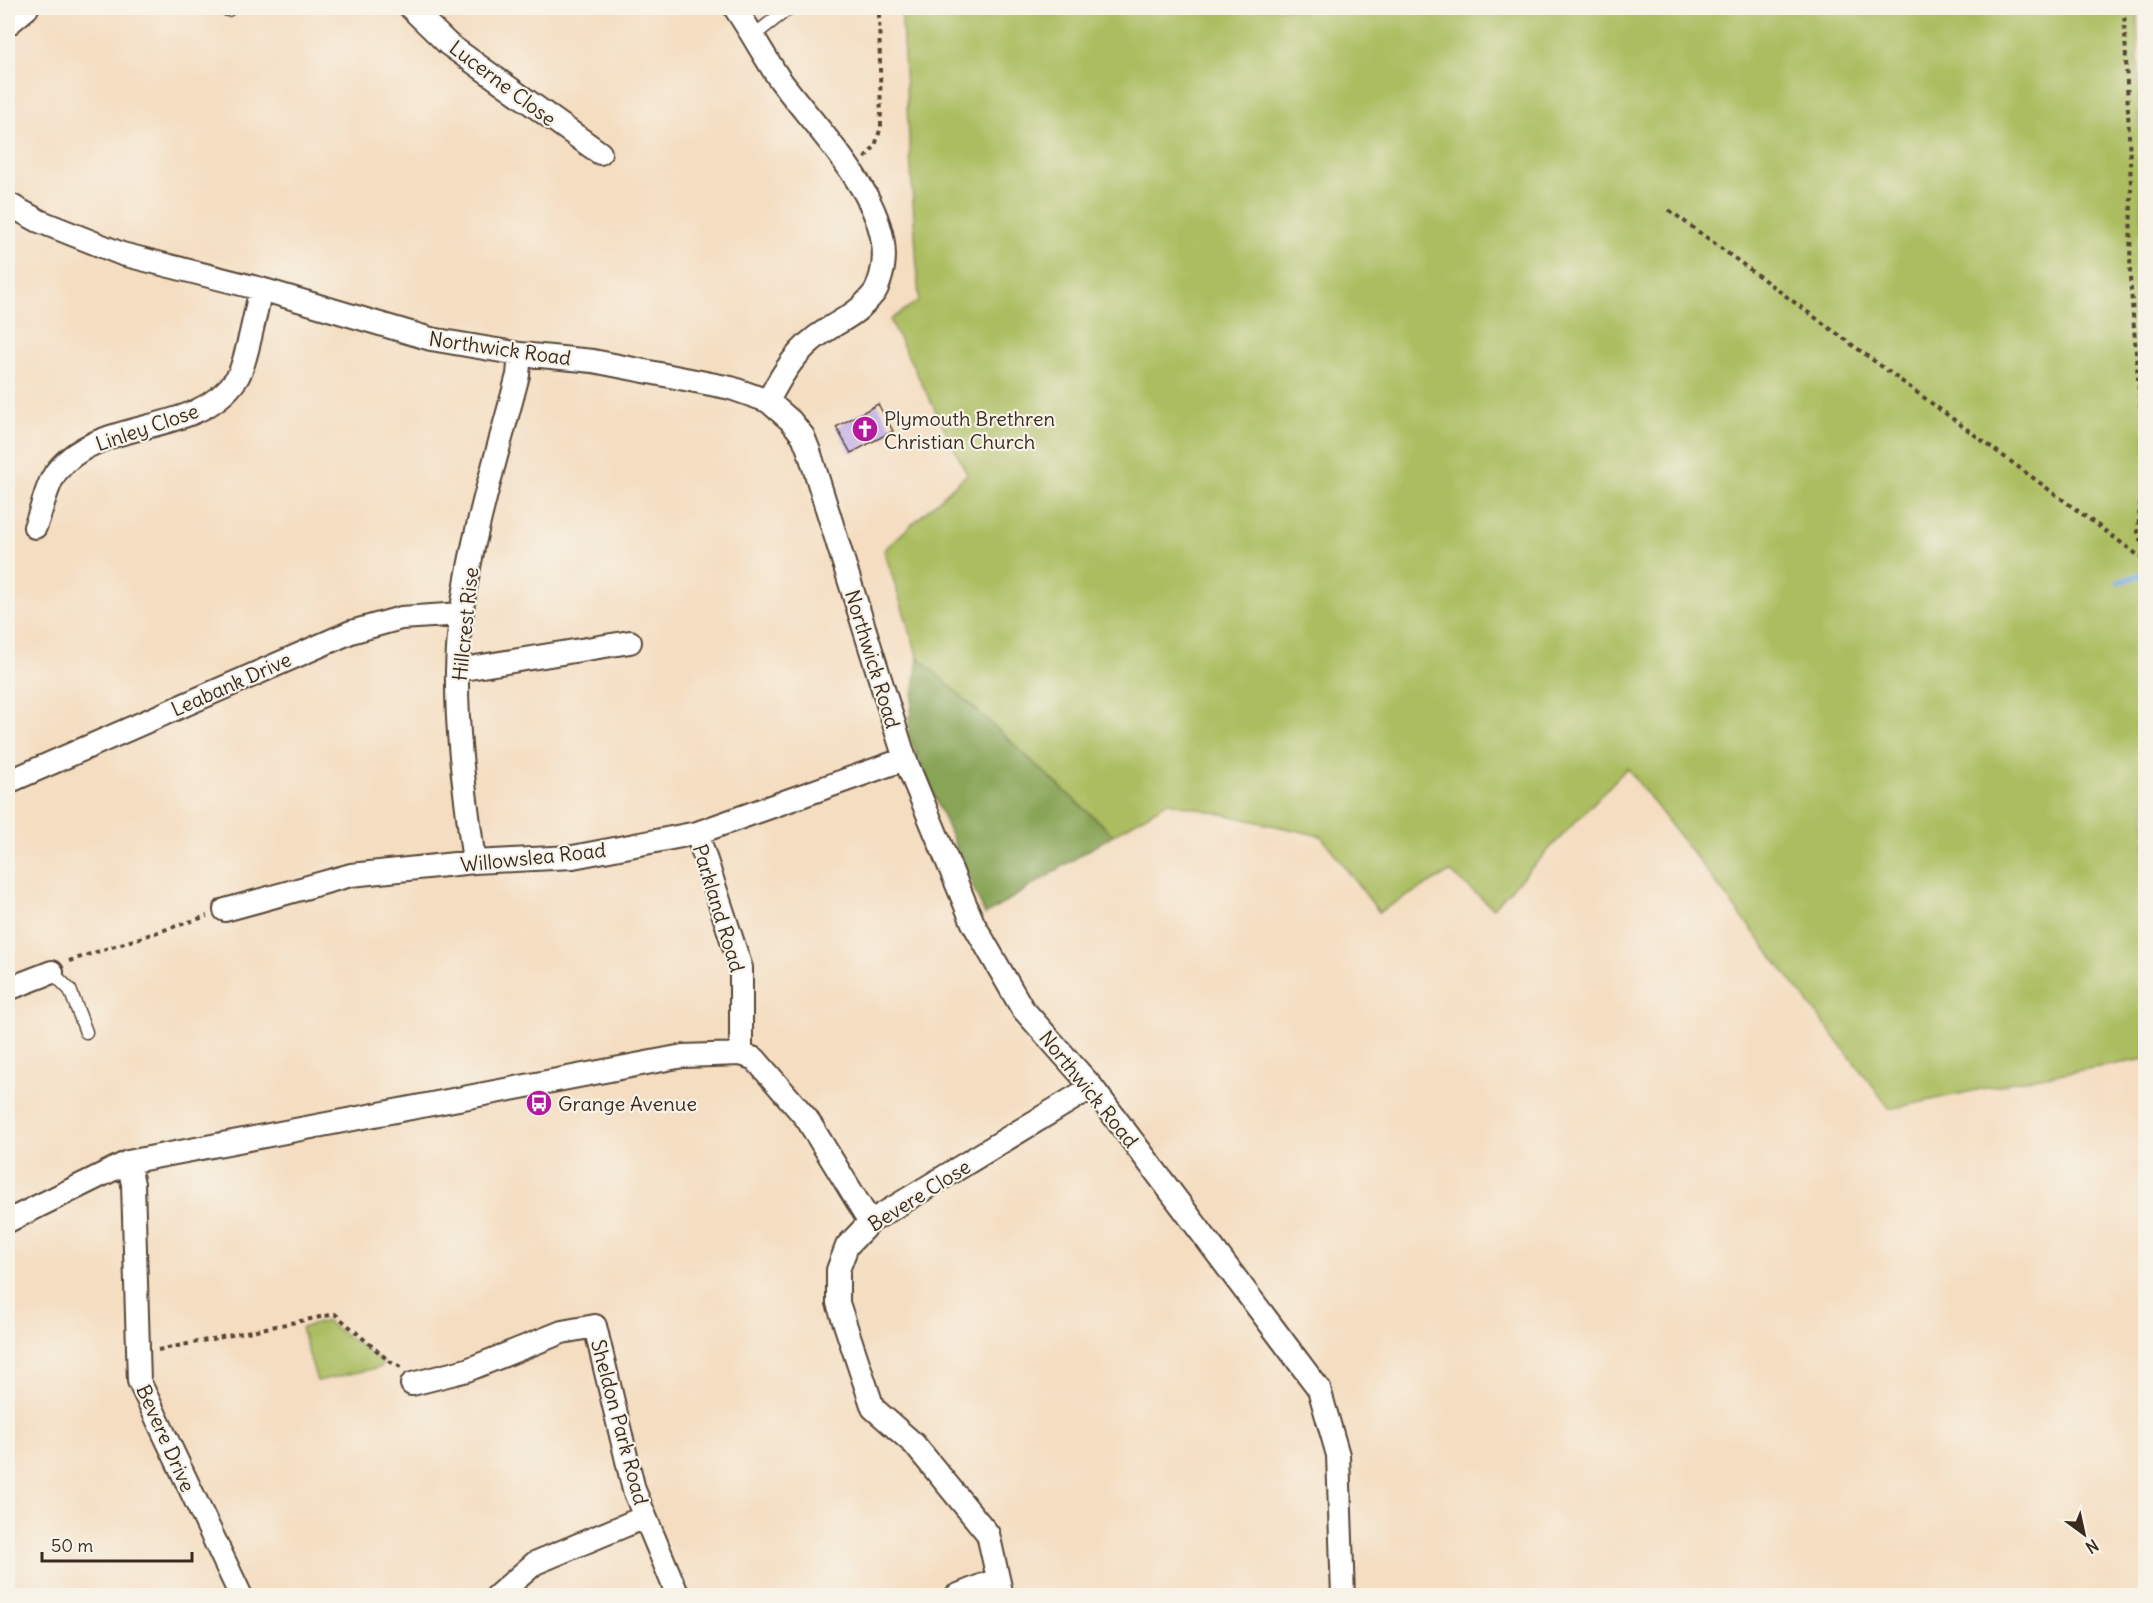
<svg xmlns="http://www.w3.org/2000/svg" width="2153" height="1603" font-family="Delius,sans-serif">
<rect width="100%" height="100%" fill="#f7f3e8"/>
<filter id="ink" filterUnits="userSpaceOnUse"><feTurbulence type="fractalNoise" baseFrequency=".0167" numOctaves="2"/><feDisplacementMap in="SourceGraphic" scale="12" xChannelSelector="R" yChannelSelector="G"/><feConvolveMatrix kernelMatrix="1 2 1 2 8 2 1 2 1" color-interpolation-filters="sRGB"/></filter>
<filter id="wash" filterUnits="userSpaceOnUse"><feTurbulence type="fractalNoise" baseFrequency=".008" numOctaves="4" result="noise"/><feDisplacementMap in="SourceGraphic" scale="24" xChannelSelector="R" yChannelSelector="G"/><feGaussianBlur stdDeviation="1.35" result="paint"/><feColorMatrix in="noise" values="0 0 0 0 0 0 0 0 0 0 0 0 0 0 0 0 0 1.4 0 .05"/><feComposite in="paint" operator="in"/></filter>
<g filter="url(#wash)">
<rect width="100%" height="100%" fill="#f4ddc0"/>
<path fill="#abbd61" stroke="#737440" stroke-width="1.5" d="M901,8H2137L2146,393L2145,1059L2023,1080L1890,1109L1627,768L1493,908L1450,872L1379,912L1321,836L1168,802L1113,835L918,657L884,550L967,474L890,320L919,300Z
M326,1321L383,1362L381,1367L317,1381L301,1328Z"/>
<path fill="#88a457" stroke="#62673a" stroke-width="1.5" d="M918,657L1113,835L985,915L908,734Z"/>
<g fill="none" stroke-linecap="round" stroke-linejoin="round">
<path stroke="#72a7df" stroke-width="6" d="M2119,582L2146,573"/>
</g>
<g id="blocks">
<path fill="#b8a2e6" d="M878,404L893,431L851,453L836,427Z"/>
</g>
</g>
<g filter="url(#ink)">
<use href="#blocks" fill-opacity="0" stroke="#574536" stroke-width="1.5"/>
<g fill="none" stroke-linecap="round" stroke-linejoin="round">
<defs>
<path id="service" d="M225,8L228,10
M753,36L789,8
M52,972L70,990L86,1032"/>
<path id="minor" d="M411,8L448,44L600,153
M735,8C750,30 763,54 778,77C814,128 901,208 881,276C879,282 878,288 874,293C856,315 848,316 825,331C798,347 782,374 768,401
M8,24L27,8
M8,204L39,221L122,254L261,289L431,339L520,354L593,361L731,388L768,401L791,421L803,436L809,451L905,759L973,923L1022,1008L1092,1087L1319,1389L1338,1455L1343,1596
M35,527C42,511 46,485 57,471C102,415 196,439 237,378C246,365 256,308 261,289
M457,670L630,642
M8,782L351,632L401,618L462,614
M697,833L741,968V1054
M474,862C466,799 456,736 457,672C459,571 493,472 518,375L520,354
M225,910L351,875L474,862L573,857L697,833L905,759
M8,989L52,972
M128,1162L133,1184L139,1381L241,1596
M8,1221L128,1162L683,1056L741,1054L755,1059L807,1119L870,1222
M412,1384L467,1370L562,1332L595,1326L634,1490L676,1591L680,1596
M497,1596L535,1563L645,1517
M956,1596L998,1579
M1002,1596L988,1534L914,1444L873,1408L838,1303V1270L847,1246L870,1222L1092,1087"/>
</defs>
<use href="#service" stroke="#574536" stroke-width="15"/>
<use href="#minor" stroke="#574536" stroke-width="26"/>
<path stroke="#574536" stroke-width="4" stroke-dasharray="4.5 4.5" stroke-linecap="butt" d="M2124,8L2131,187L2130,277L2144,454L2138,532L2146,560
M865,158L875,146L881,127L879,8
M1669,210L2146,561
M69,961L207,916
M158,1350L335,1314L389,1361L401,1367"/>
<use href="#service" stroke="#fff" stroke-width="12"/>
<use href="#minor" stroke="#fff" stroke-width="22"/>
</g>
</g>
<defs>
<symbol id="church-disc" viewBox="-11 -11 22 22"><circle r="9.5" fill="#b5179e" stroke="#f7f3e8"/><path d="M-1.2-6h2.4v3.5h3.3v2.4h-3.3V6h-2.4V-.1h-3.3v-2.4h3.3Z" fill="#fff"/></symbol>
<symbol id="bus-disc" viewBox="-11 -11 22 22"><circle r="9.5" fill="#b5179e" stroke="#f7f3e8"/><path d="M-5-6H5V4H4V6H2V4H-2V6H-4V4H-5ZM-3.5-4V0h7V-4ZM-3.5 1.2v1.5H-2V1.2ZM2 1.2v1.5H3.5V1.2Z" fill="#fff"/></symbol>
</defs>
<g fill-rule="evenodd">
<use href="#church-disc" x="850" y="414" width="30" height="30"/>
<use href="#bus-disc" x="524" y="1088" width="30" height="30"/>
</g>
<g text-anchor="middle" dominant-baseline="central" stroke-width="4.5" stroke-linejoin="round" paint-order="stroke">
<g font-size="20" fill="#3b2a1e" stroke="#f7f3e8">
<text transform="translate(503 83) rotate(37)">Lucerne Close</text>
<text transform="translate(500 348) rotate(8)">Northwick Road</text>
<text transform="translate(147 427) rotate(-19)">Linley Close</text>
<text transform="translate(465 624) rotate(-84)">Hillcrest Rise</text>
<text transform="translate(873 659) rotate(73)">Northwick Road</text>
<text transform="translate(231 684) rotate(-24)">Leabank Drive</text>
<text transform="translate(533 857) rotate(-6)">Willowslea Road</text>
<text transform="translate(719 908) rotate(73)">Parkland Road</text>
<text transform="translate(1089 1089) rotate(51)">Northwick Road</text>
<text transform="translate(919 1195) rotate(-32)">Bevere Close</text>
<text transform="translate(620 1422) rotate(75)">Sheldon Park Road</text>
<text transform="translate(166 1438) rotate(66)">Bevere Drive</text>
</g>
<g font-size="20" fill="#3b2a1e" stroke="#f7f3e8" text-anchor="start">
<text x="884" y="418">Plymouth Brethren<tspan x="884" dy="23">Christian Church</tspan></text>
<text x="558" y="1103">Grange Avenue</text>
</g>
</g>
<rect width="2153" height="1603" fill="none" stroke="#f7f3e8" stroke-width="30"/>
<g transform="translate(2084 1534) rotate(147)" stroke="#f7f3e8" stroke-width="4.5" paint-order="stroke">
<path d="M0-4.5L10 22L0 15L-10 22Z" fill="#3b2a1e"/>
<text y="-9" font-size="16" font-weight="bold" text-anchor="middle" fill="#3b2a1e">N</text>
</g>
<path d="M42 1552v9h150v-9" fill="none" stroke="#3b2a1e" stroke-width="3"/>
<text x="51" y="1552" font-size="18" fill="#3b2a1e" stroke="#f7f3e8" stroke-width="4.5" paint-order="stroke">50 m</text>
</svg>
